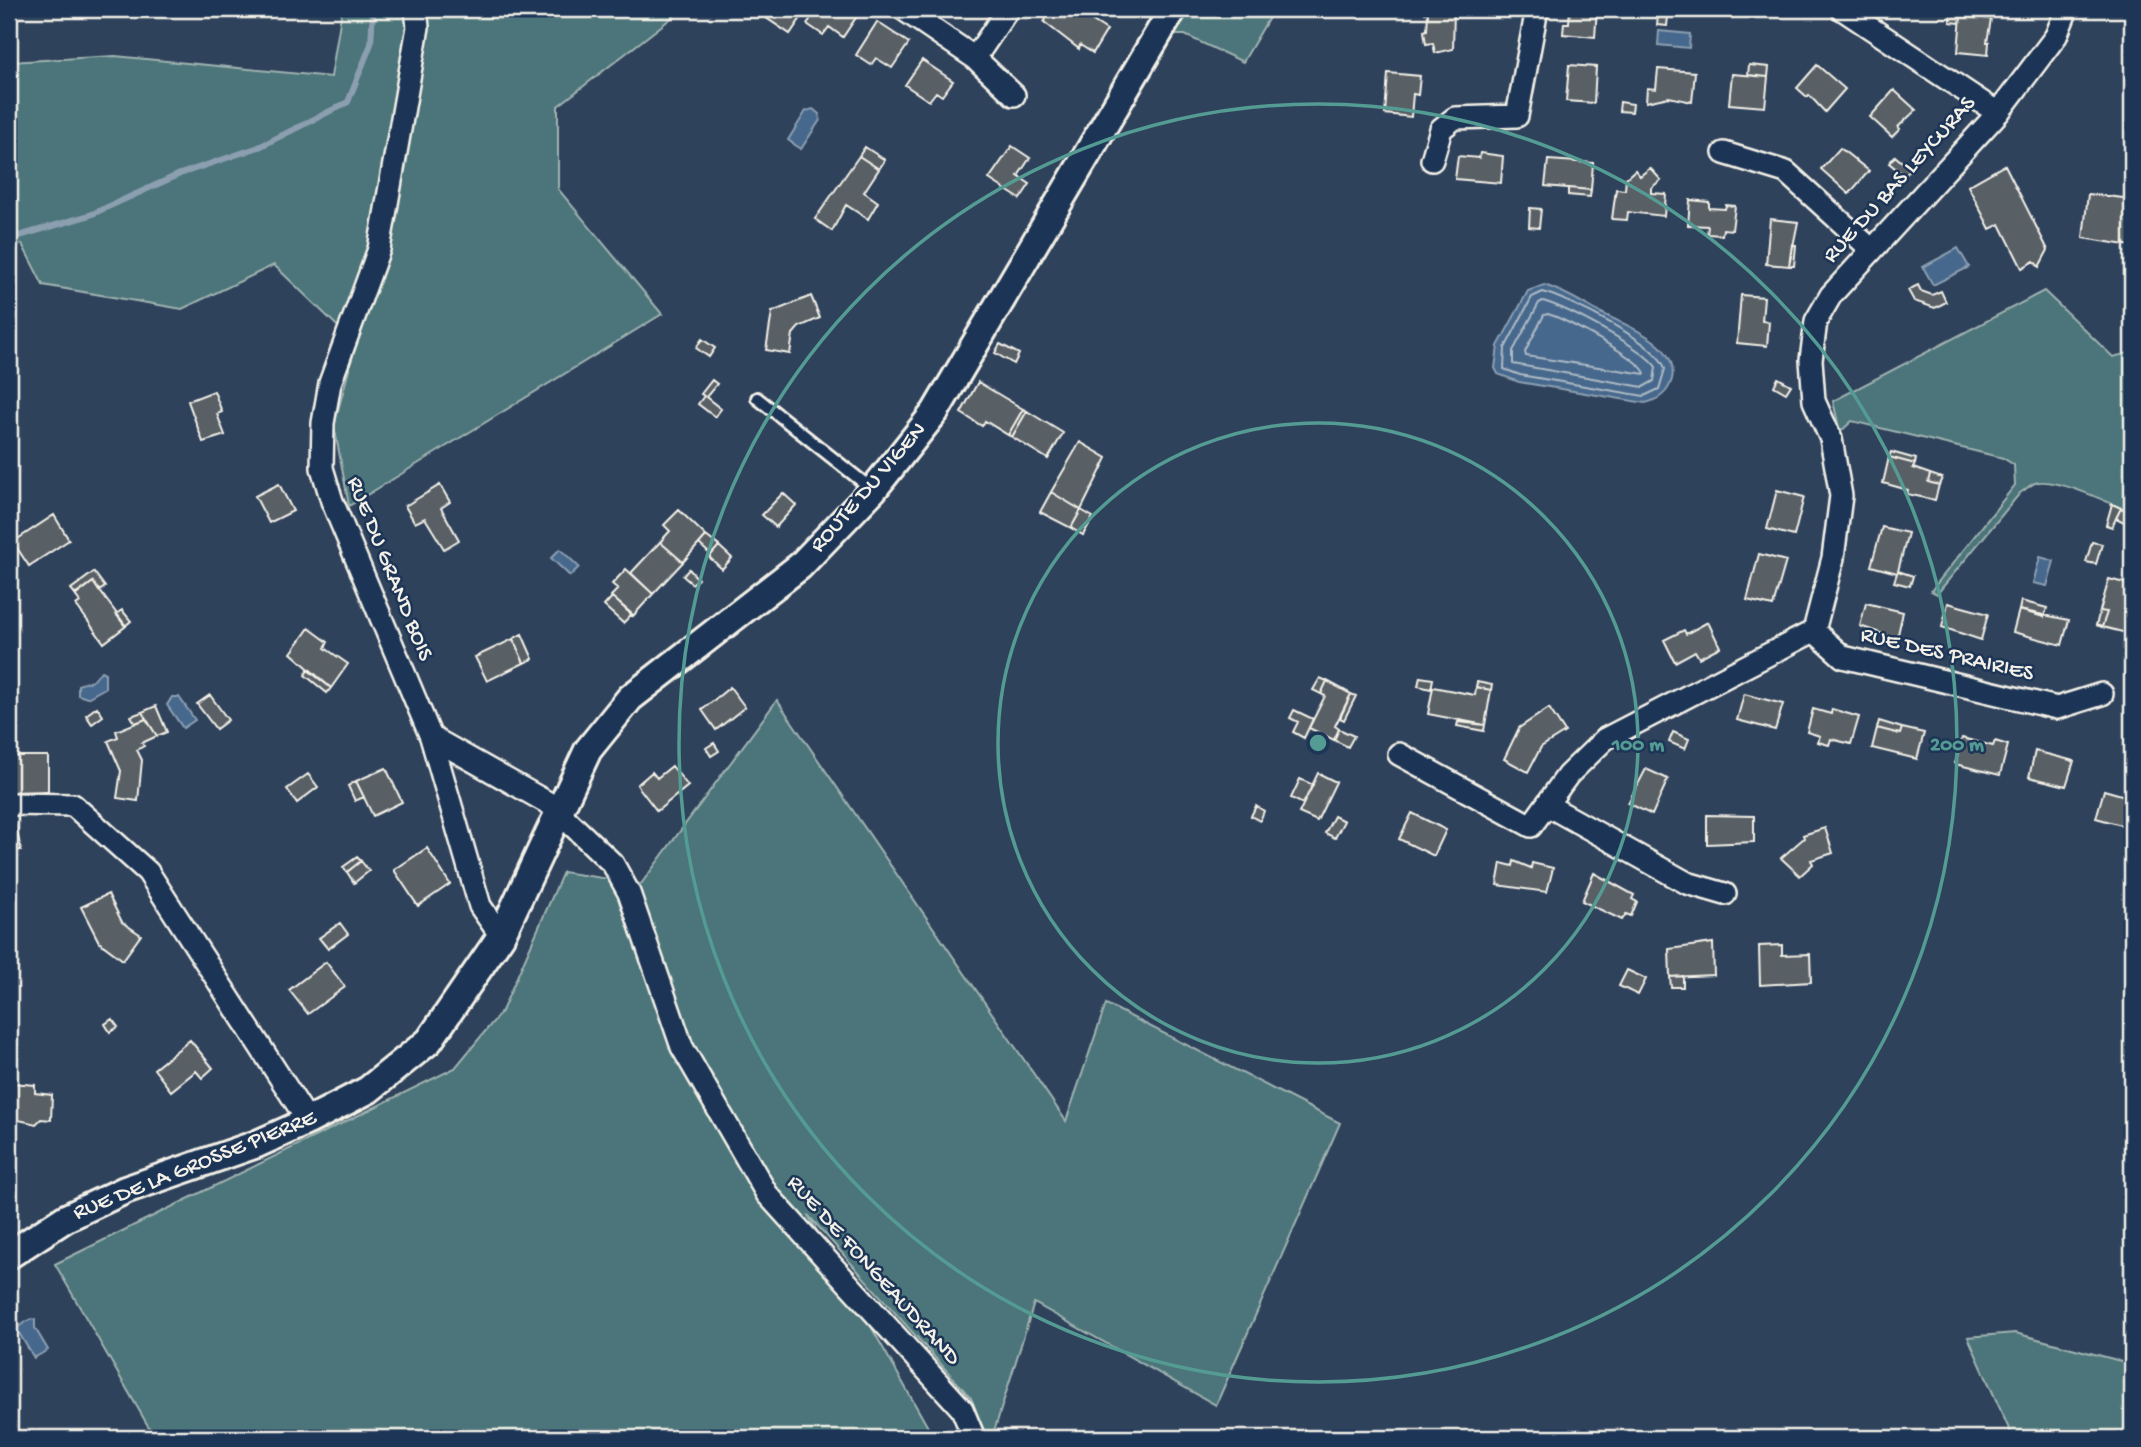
<svg xmlns="http://www.w3.org/2000/svg" width="2141" height="1447" font-family="'Gochi Hand',sans-serif">
<rect width="100%" height="100%" fill="#2f425c"/>
<filter id="ink" filterUnits="userSpaceOnUse"><feTurbulence type="fractalNoise" baseFrequency=".0143" numOctaves="2"/><feDisplacementMap in="SourceGraphic" scale="14" xChannelSelector="R" yChannelSelector="G"/><feConvolveMatrix kernelMatrix="1 2 1 2 8 2 1 2 1" color-interpolation-filters="sRGB"/></filter>
<g filter="url(#ink)">
<path fill="#4c757a" stroke="#a0b3b1" stroke-width="2" d="M342,9H683L558,106V189L662,314L349,506L334,425L356,344L274,265L182,309L43,285L22,244L9,248V62L115,56L331,77Z
M1183,9H1274L1243,62L1185,35H1169Z
M2044,291L2113,357L2132,352V513C2113,504 2054,476 2035,483C2030,485 2025,490 2020,493L1937,594L1931,591L2015,485L2014,465L2003,458L1852,421L1840,432L1833,401Z
M777,700L1066,1121L1106,1004L1340,1123L1216,1405L1034,1303L992,1438H987L971,1398L808,1215L934,1438H155L55,1264L455,1068L502,1011L563,872L641,884Z
M2015,1333L2132,1364V1438H2013L1968,1337Z"/>
<path fill="#46688d" stroke="#8c9fb1" stroke-width="2" d="M1659,31L1690,34L1689,48L1658,45Z
M813,109L819,114L820,120L801,149L788,140L806,111Z
M1958,248L1969,267L1933,285L1923,267Z
M1544,285C1564,291 1579,301 1597,311C1622,324 1680,342 1672,379C1668,394 1658,400 1645,403L1519,382L1498,374L1495,368L1498,346L1528,291Z
M560,549L579,567L570,576L551,558Z
M2040,557L2054,561L2047,586L2033,583Z
M101,671L105,673V688L87,698L78,695V685L94,680Z
M172,697H179L195,720L183,728L167,705Z
M31,1319L35,1320V1328L48,1350L34,1358L16,1328Z"/>
<g fill="none" stroke-linecap="round" stroke-linejoin="round">
<path stroke="#aebac4" stroke-width="2" d="M1543,292C1568,299 1659,343 1665,369L1659,389L1644,396L1520,375L1504,369L1505,348L1532,297Z
M1543,301C1567,308 1642,347 1656,367L1654,381L1643,387L1513,364V351L1539,303Z
M1548,314C1564,318 1644,361 1645,374L1526,356L1525,352L1544,315Z"/>
<path stroke="#8c9fb1" stroke-width="6" d="M9,239L90,215L180,174L259,147L348,102L371,44L373,9"/>
</g>
<path fill="#596066" stroke="#f4f1e8" stroke-width="2" d="M753,9H807L790,34Z
M817,9H853L859,13L843,37L829,27L823,35L807,24Z
M1052,9H1074L1107,30L1093,53L1080,45L1079,49L1044,22Z
M1426,9H1454L1453,49L1435,53L1433,43L1426,44L1424,31L1427,30L1428,13H1425Z
M1597,9L1595,37L1563,34L1564,23H1569L1570,9Z
M1955,9H1974L1973,17L1961,16L1960,23L1950,22L1951,10Z
M1658,15L1668,16L1667,26L1657,25Z
M1961,16L1991,19L1987,42H1989L1988,55L1958,52Z
M877,22L909,43L892,68L876,58L871,65L856,55Z
M922,60L953,81L942,96L936,92L929,101L905,85Z
M1569,65L1596,67L1594,103L1566,101Z
M1749,65L1769,67L1768,77L1748,75Z
M1817,65L1845,89L1825,112L1809,95L1807,97L1797,88Z
M1658,69L1695,72L1692,102L1669,97L1646,102L1647,88L1656,89Z
M1388,73L1420,76L1418,95L1413,94L1411,117L1385,114Z
M1732,74L1768,77L1765,107L1729,104Z
M1894,90L1916,110L1898,127L1900,129L1892,137L1870,117Z
M1620,102L1633,104L1632,112L1619,111Z
M1012,146L1030,158L1018,176L1030,184L1020,199L989,179Z
M865,147L885,160L879,169L859,156Z
M1840,148L1869,171L1849,194L1821,169Z
M1480,153L1503,156L1501,183L1455,179L1458,156L1479,158Z
M859,156L879,169L864,192L878,202L868,219L846,205L832,231L815,219Z
M1895,156L1910,169L1905,176L1889,163Z
M1548,160L1593,163L1591,190L1545,186Z
M2005,165L2048,250L2039,267L2034,261L2022,268L2000,224L1990,229L1968,186Z
M1650,168L1661,180L1651,188V193L1666,194L1664,216L1628,212L1627,220L1612,219L1616,189L1625,190L1626,178L1635,170L1640,176Z
M1568,188L1591,190L1590,197L1568,195Z
M2088,194L2132,199V246L2083,238Z
M1690,200L1709,202V208L1725,209L1726,205L1735,206L1732,230L1723,229L1722,235L1707,234L1708,226L1688,225Z
M1530,208L1541,209L1539,228L1529,227Z
M1770,219L1798,222L1789,266L1766,264Z
M1792,244L1796,245L1794,266H1789Z
M1918,285L1921,291L1932,295L1941,291L1946,302L1935,308L1914,301L1908,290Z
M1741,295L1764,297L1762,321L1769,322L1767,346L1737,343Z
M811,296L820,318L799,327L793,334L790,354L766,350L772,312Z
M702,339L715,348L709,357L696,348Z
M1000,344L1019,354L1014,364L995,353Z
M1778,378L1791,385L1786,393L1774,386Z
M712,380L717,384L706,397L721,409L715,417L698,404L704,396L701,394Z
M978,382L1023,409L1008,435L985,421L982,426L961,413Z
M214,391L222,412L217,414L225,435L203,442L188,401Z
M1023,409L1027,411L1012,437L1008,435Z
M1027,411L1063,433L1048,459L1012,437Z
M1080,442L1107,458L1081,510L1051,492Z
M1891,452L1916,459L1915,464L1889,457Z
M1889,457L1915,464L1913,468L1930,474L1928,482L1939,485L1935,500L1907,494L1908,490L1883,483Z
M1930,474L1942,478L1939,485L1928,482Z
M279,484L293,511L269,523L255,496Z
M440,485L450,502L441,508L459,540L444,549L425,518L415,523L405,506Z
M1777,490L1804,497L1794,536L1767,529Z
M1051,492L1081,510L1071,528L1040,512Z
M783,493L796,505L776,527L762,515Z
M2112,504L2121,508L2112,527L2106,525Z
M2121,508L2132,513V526L2116,518Z
M679,510L706,536L683,562L660,542L670,531L664,525Z
M1081,510L1093,517L1083,535L1071,528Z
M54,515L69,540L29,566L13,542Z
M1882,527L1908,533L1898,571L1913,576L1910,586L1894,582L1897,573L1871,566Z
M706,536L719,546L711,555L699,544Z
M660,542L683,562L653,594L631,573Z
M2092,542L2102,544L2096,564L2086,562Z
M719,546L732,558L722,569L709,557Z
M1759,554L1786,561L1773,606L1747,600Z
M626,569L653,594L633,616L611,596L618,589L612,584Z
M689,569L698,579L692,584L683,576Z
M94,572L105,587L99,591L93,582L76,595L71,589Z
M2109,579L2132,585L2128,618L2132,619L2131,634L2102,627L2107,612L2100,611Z
M93,582L126,626L104,643L76,605L80,602L75,595Z
M612,597L632,614L623,623L604,606Z
M2021,601L2047,608L2044,617L2019,610Z
M1866,603L1903,612L1897,639L1860,626Z
M1948,603L1988,614L1981,640L1942,627Z
M122,610L131,621L125,626L116,614Z
M2019,610L2069,620L2062,645L2013,632Z
M2100,611L2107,612L2102,627L2096,625Z
M1708,622L1720,647L1699,658L1695,651L1675,662L1664,640L1684,630L1686,634Z
M309,628L328,642L325,648L348,664L331,688L291,653Z
M522,634L533,659L524,663L513,639Z
M513,639L524,663L487,681L475,657Z
M308,670L331,688L327,693L305,675Z
M1420,677L1433,679L1431,689L1418,686Z
M1320,678L1327,681L1321,694L1313,690Z
M1327,681L1351,694L1335,726L1339,729L1334,740L1309,728L1325,696L1321,694Z
M1477,682L1492,685L1491,690L1476,687Z
M730,687L745,707L716,730L702,710Z
M1433,687L1475,695L1476,687L1491,690L1485,725L1428,714Z
M1351,694L1356,696L1344,720L1340,718Z
M1744,694L1783,704L1775,730L1737,720Z
M210,695L228,720L216,729L197,704Z
M156,706L167,732L157,736L142,712Z
M97,707L103,716L92,724L86,715Z
M1549,708L1565,732L1541,747L1528,772L1504,759L1519,728Z
M1813,709L1831,714L1832,709L1859,717L1851,744L1831,739L1829,745L1818,742L1820,736L1807,732Z
M1294,710L1313,719L1304,738L1293,732L1298,722L1290,718Z
M142,712L146,719L135,723L131,716Z
M146,719L157,736L142,743L144,746L137,750L142,760L138,801L117,798L121,771L108,741L118,737L116,731Z
M1879,721L1902,728L1900,734L1877,728Z
M1458,722L1485,725L1484,731L1457,726Z
M1877,728L1900,734L1902,728L1924,733L1917,759L1872,748Z
M1339,729L1354,736L1348,747L1334,740Z
M1673,732L1689,739L1685,749L1669,742Z
M1962,738L1993,746L1995,741L2008,745L2000,775L1955,764Z
M714,743L719,751L711,756L706,748Z
M2035,751L2074,761L2066,786L2029,777Z
M10,756H48V791L10,792Z
M672,766L688,786L657,811L637,785L652,772L657,778Z
M386,768L402,802L373,816L356,781Z
M1646,769L1668,779L1652,815L1628,803Z
M1318,773L1336,782L1317,821L1299,813Z
M308,774L318,787L297,803L287,789Z
M1300,779L1313,785L1303,804L1291,798Z
M356,781L364,797L355,801L348,786Z
M2104,790L2132,798V828L2096,818Z
M1256,806L1264,811L1260,821L1251,816Z
M1412,813L1446,830L1434,856L1399,839Z
M1707,815L1754,816V842L1707,844Z
M1334,816L1344,821L1335,838L1325,833Z
M15,822L21,850L9,852V823Z
M1825,828L1833,853L1811,860L1813,864L1800,876L1781,858L1804,838L1803,835Z
M427,848L450,884L418,906L394,870Z
M357,857L361,861L347,872L343,867Z
M361,861L369,871L354,883L347,872Z
M1514,861L1531,868L1532,863L1553,868L1547,892L1497,885L1501,863L1513,866Z
M1594,873L1634,895L1632,899L1637,902L1631,916L1626,914L1622,920L1582,901Z
M108,894L122,922L141,935L123,960L99,942L81,907Z
M340,923L348,934L328,949L319,938Z
M1713,943L1714,975L1670,977L1669,949Z
M1782,945V955L1810,954L1811,982L1760,985L1759,946Z
M326,962L345,987L308,1014L289,990Z
M1627,970L1646,979L1638,995L1619,986Z
M1683,976V987H1671L1670,977Z
M112,1019L118,1027L110,1032L105,1024Z
M190,1040L213,1068L202,1078L196,1071L171,1091L154,1069Z
M12,1083L35,1085V1093L52,1095L51,1120L41,1119L36,1124L10,1118Z"/>
<g fill="none" stroke-linecap="round" stroke-linejoin="round">
<defs>
<path id="service" d="M757,398L873,490"/>
<path id="minor" d="M416,9L418,27L379,249L330,383L323,423L322,468L332,501L431,737L480,906L501,936
M903,9L975,58L1014,95
M1842,9L1998,113
M2067,9L2056,36L1998,113L1831,295L1816,321L1811,360L1814,401L1831,439L1841,496L1833,558L1814,631L1843,657L2057,708L2102,694
M975,58L1008,9
M1724,153L1786,172L1872,250
M1432,160L1441,129L1455,118L1517,116L1537,9
M431,737L550,804L613,864L629,893L682,1047L767,1194L962,1409L974,1438
M1399,754L1531,826L1568,775L1605,739L1814,631
M9,804L73,805L148,872L308,1121
M1547,805L1687,883L1725,894"/>
<path id="tertiary" d="M9,1255L66,1218L125,1190L257,1144L308,1121L368,1090L429,1041L501,936L588,750L630,698L800,566L873,490L935,412L1173,9"/>
</defs>
<use href="#service" stroke="#f4f1e8" stroke-width="16"/>
<use href="#minor" stroke="#f4f1e8" stroke-width="26"/>
<use href="#tertiary" stroke="#f4f1e8" stroke-width="32"/>
<use href="#service" stroke="#1d3557" stroke-width="10"/>
<use href="#minor" stroke="#1d3557" stroke-width="21"/>
<use href="#tertiary" stroke="#1d3557" stroke-width="26"/>
</g>
</g>
<g fill="none" stroke="#549b93" stroke-width="3.5">
<circle cx="1318" cy="743" r="320"/>
<circle cx="1318" cy="743" r="639"/>
</g>
<g text-anchor="middle" dominant-baseline="central" stroke-width="5" stroke-linejoin="round" paint-order="stroke">
<g font-size="23" fill="#f4f1e8" stroke="#1d3557">
<text transform="translate(1900 180) rotate(-48)">RUE DU BAS LEYCURAS</text>
<text transform="translate(869 488) rotate(-49)">ROUTE DU VIGEN</text>
<text transform="translate(389 569) rotate(68)">RUE DU GRAND BOIS</text>
<text transform="translate(1947 655) rotate(13)">RUE DES PRAIRIES</text>
<text transform="translate(195 1166) rotate(-22)">RUE DE LA GROSSE PIERRE</text>
<text transform="translate(873 1271) rotate(48)">RUE DE FONGEAUDRAND</text>
</g>
</g>
<circle cx="1318" cy="743" r="10" fill="#549b93" stroke="#1d3557" stroke-width="3.5"/>
<g font-size="21" text-anchor="middle" font-weight="bold" fill="#549b93" stroke="#1d3557" stroke-width="5" stroke-linejoin="round" paint-order="stroke">
<text x="1638" y="750">100 m</text>
<text x="1957" y="750">200 m</text>
</g>
<rect width="2141" height="1447" fill="none" stroke="#1d3557" stroke-width="35"/>
<rect x="18" y="18" width="2106" height="1412" fill="none" stroke="#f4f1e8" stroke-width="2.5" filter="url(#ink)"/>
</svg>
